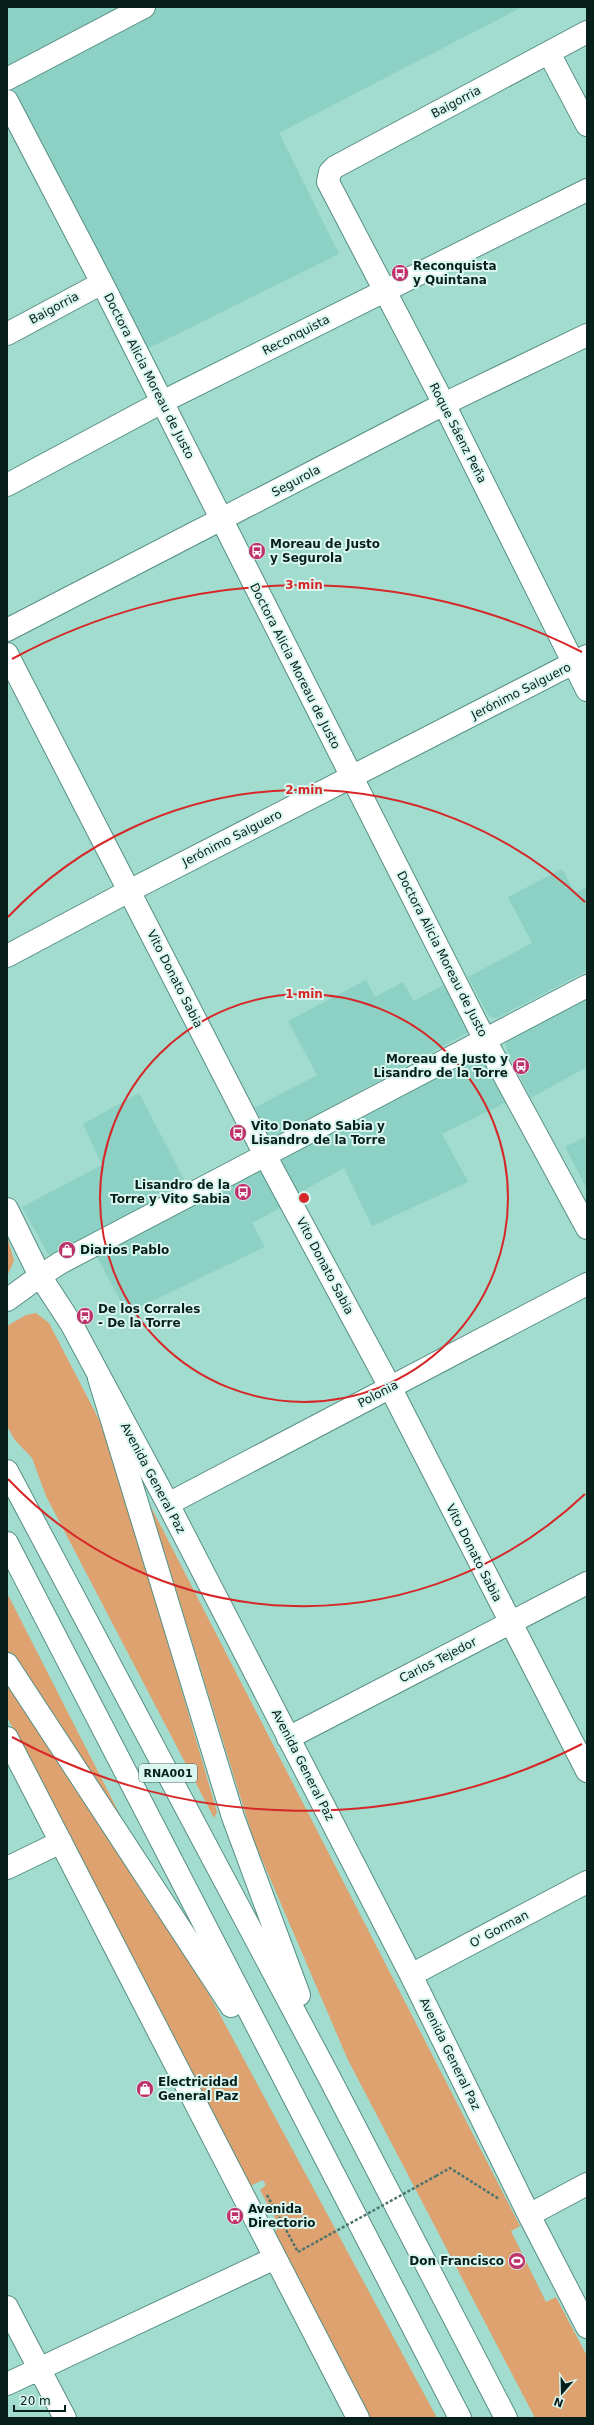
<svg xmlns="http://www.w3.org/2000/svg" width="594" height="2425" font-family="'DejaVu Sans',sans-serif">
<rect width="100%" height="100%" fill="#a1dccf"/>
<path fill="#8dd0c4" d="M7,7H522L279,133L339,254L143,351L7,74Z
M562,869L575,893L587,887V971L497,1018L491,1017L487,1013L468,977L532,943L508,897Z
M366,980L375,997L403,982L414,1001L449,982L470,1031L280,1135H268L254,1108L317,1075L288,1021Z
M587,994V1067L531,1098L507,1052L505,1040Z
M480,1052L511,1100L442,1134L468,1182L372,1226L344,1168L297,1194L282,1164L283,1157Z
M139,1093L187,1185L52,1255L48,1254L22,1207L102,1165L83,1124Z
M587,1136V1189L565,1147Z
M259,1166L285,1205L252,1223L265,1247L127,1313L96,1255Z"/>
<path fill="#dea270" d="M7,1236L14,1261L7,1276Z
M36,1313L49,1323L108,1437L217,1812L214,1818L46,1496L32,1458L14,1439L7,1426V1326L26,1315Z
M149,1503L520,2226L511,2231L546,2302L556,2297L587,2356V2418H535L348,2060L254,1841Z
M7,1593L140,1854L7,1653Z
M7,1683L205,1987L437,2418H371L274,2232L280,2227L260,2190L266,2185L263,2180L250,2186L7,1717Z"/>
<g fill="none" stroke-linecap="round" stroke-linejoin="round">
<defs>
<path id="minor" d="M587,32L335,167L330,172L328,182L444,404L587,690
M549,53L587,125
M7,79L144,7
M7,101L102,283L485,1040L587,1228
M7,334L102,283
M7,485L162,402L587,190
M7,630L444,404L587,335
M7,654L265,1155L390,1387L587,1771
M7,956L129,891L587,656
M7,1209L40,1276L72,1325L168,1504L411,1975L529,2215L587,2327
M40,1276L60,1263L587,986
M168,1504L587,1284
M7,1738L358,2418
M288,1738L587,1583
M7,1868L61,1842
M411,1975L587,1882
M529,2215L587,2184
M7,2307L65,2418
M7,2384L275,2258"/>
<path id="major" d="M7,1300L40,1276"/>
<path id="highway" d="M99,1378L233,1817L299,1995
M7,1471L328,2075L506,2418
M7,1543L460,2418
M7,1664L231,2006"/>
</defs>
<use href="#minor" stroke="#568e83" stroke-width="24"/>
<use href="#major" stroke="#568e83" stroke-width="24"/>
<use href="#highway" stroke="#568e83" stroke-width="24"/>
<path stroke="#4d756d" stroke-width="2.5" stroke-dasharray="3 2" stroke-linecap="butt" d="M436,2176L450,2168L499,2199
M267,2195L298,2252"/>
<use href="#minor" stroke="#fff" stroke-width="22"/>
<use href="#major" stroke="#fff" stroke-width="22"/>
<use href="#highway" stroke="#fff" stroke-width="22"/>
<path stroke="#4d756d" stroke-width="2.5" stroke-dasharray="3 2" stroke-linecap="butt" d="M298,2252L436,2176"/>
</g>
<g fill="none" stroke="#d62828" stroke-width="2">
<circle cx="304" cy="1198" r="204"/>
<path d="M585 1494A408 408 0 0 1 8 1479M8 917A408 408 0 0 1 585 902"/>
<path d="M582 1744A613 613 0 0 1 12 1737M12 659A613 613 0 0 1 582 652"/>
</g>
<defs>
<symbol id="bus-disc" viewBox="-11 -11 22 22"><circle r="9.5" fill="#bd326b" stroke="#d9f6ef"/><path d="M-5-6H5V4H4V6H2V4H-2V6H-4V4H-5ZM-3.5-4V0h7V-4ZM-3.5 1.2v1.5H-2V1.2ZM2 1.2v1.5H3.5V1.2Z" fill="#fff"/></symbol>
<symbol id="shop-disc" viewBox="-11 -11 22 22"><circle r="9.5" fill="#bd326b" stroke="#d9f6ef"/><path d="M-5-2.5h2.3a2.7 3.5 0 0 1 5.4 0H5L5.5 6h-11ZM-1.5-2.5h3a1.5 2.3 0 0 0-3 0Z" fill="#fff"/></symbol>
<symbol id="stadium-disc" viewBox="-11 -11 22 22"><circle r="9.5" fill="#bd326b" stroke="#d9f6ef"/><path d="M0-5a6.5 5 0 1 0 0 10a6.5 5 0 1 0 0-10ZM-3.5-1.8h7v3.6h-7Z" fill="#fff"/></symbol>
</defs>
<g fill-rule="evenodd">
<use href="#bus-disc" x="390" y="263" width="20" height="20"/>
<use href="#bus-disc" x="247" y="541" width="20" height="20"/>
<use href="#bus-disc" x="511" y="1056" width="20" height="20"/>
<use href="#bus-disc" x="228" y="1123" width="20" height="20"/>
<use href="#bus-disc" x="233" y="1182" width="20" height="20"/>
<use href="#shop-disc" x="57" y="1240" width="20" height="20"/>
<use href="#bus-disc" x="75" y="1306" width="20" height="20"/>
<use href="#shop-disc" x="135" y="2079" width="20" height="20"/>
<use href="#bus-disc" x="225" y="2206" width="20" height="20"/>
<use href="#stadium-disc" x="507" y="2251" width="20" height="20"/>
</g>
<g text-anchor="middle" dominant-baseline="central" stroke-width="4" stroke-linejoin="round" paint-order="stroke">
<rect fill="#d9f6ef" stroke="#46605b" stroke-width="1" x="139" y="1764" width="58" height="18" rx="3"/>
<g font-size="11" font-weight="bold" fill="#071f1b">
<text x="168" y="1773">RNA001</text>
</g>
<g font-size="12" fill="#071f1b" stroke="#d9f6ef">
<text transform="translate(456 102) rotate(-28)">Baigorria</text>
<text transform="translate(54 308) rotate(-28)">Baigorria</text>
<text transform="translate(296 335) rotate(-27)">Reconquista</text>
<text transform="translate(149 376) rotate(63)">Doctora Alicia Moreau de Justo</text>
<text transform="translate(458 433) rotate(63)">Roque Sáenz Peña</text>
<text transform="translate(296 481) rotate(-28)">Segurola</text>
<text transform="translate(295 666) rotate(63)">Doctora Alicia Moreau de Justo</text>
<text transform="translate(521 691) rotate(-27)">Jerónimo Salguero</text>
<text transform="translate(232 838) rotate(-27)">Jerónimo Salguero</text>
<text transform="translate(442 954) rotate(63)">Doctora Alicia Moreau de Justo</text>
<text transform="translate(175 979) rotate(63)">Vito Donato Sabia</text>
<text transform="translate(325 1266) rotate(62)">Vito Donato Sabia</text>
<text transform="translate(378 1394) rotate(-28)">Polonia</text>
<text transform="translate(153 1478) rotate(62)">Avenida General Paz</text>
<text transform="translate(474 1553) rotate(63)">Vito Donato Sabia</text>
<text transform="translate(438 1660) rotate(-27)">Carlos Tejedor</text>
<text transform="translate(303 1765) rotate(63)">Avenida General Paz</text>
<text transform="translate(499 1929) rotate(-28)">O' Gorman</text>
<text transform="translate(450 2054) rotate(64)">Avenida General Paz</text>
</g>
<g font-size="12" font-weight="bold" fill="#071f1b" stroke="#d9f6ef" text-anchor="start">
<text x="413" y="266">Reconquista<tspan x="413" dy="14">y Quintana</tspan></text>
<text x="270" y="544">Moreau de Justo<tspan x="270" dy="14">y Segurola</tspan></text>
<text x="508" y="1059" text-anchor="end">Moreau de Justo y<tspan x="508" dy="14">Lisandro de la Torre</tspan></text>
<text x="251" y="1126">Vito Donato Sabia y<tspan x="251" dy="14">Lisandro de la Torre</tspan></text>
<text x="230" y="1185" text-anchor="end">Lisandro de la<tspan x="230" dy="14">Torre y Vito Sabia</tspan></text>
<text x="80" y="1250">Diarios Pablo</text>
<text x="98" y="1309">De los Corrales<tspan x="98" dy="14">- De la Torre</tspan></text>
<text x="158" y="2082">Electricidad<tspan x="158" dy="14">General Paz</tspan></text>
<text x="248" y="2209">Avenida<tspan x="248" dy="14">Directorio</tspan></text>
<text x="504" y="2261" text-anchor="end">Don Francisco</text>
</g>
</g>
<circle cx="304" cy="1198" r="6" fill="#d62828" stroke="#d9f6ef" stroke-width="2"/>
<g font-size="12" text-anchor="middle" font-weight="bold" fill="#d62828" stroke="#d9f6ef" stroke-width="4" stroke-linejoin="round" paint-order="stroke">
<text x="304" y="589">3 min</text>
<text x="304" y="794">2 min</text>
<text x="304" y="998">1 min</text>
</g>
<rect width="594" height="2425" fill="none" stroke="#071f1b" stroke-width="16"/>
<g transform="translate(562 2393) rotate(200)" stroke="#d9f6ef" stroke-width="3" paint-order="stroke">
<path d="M0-3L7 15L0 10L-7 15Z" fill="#071f1b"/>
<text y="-6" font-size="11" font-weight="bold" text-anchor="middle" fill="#071f1b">N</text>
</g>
<path d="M14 2405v6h51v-6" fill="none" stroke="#071f1b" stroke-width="2"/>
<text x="20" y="2405" font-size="12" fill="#071f1b" stroke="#d9f6ef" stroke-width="3" paint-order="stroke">20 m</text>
</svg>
